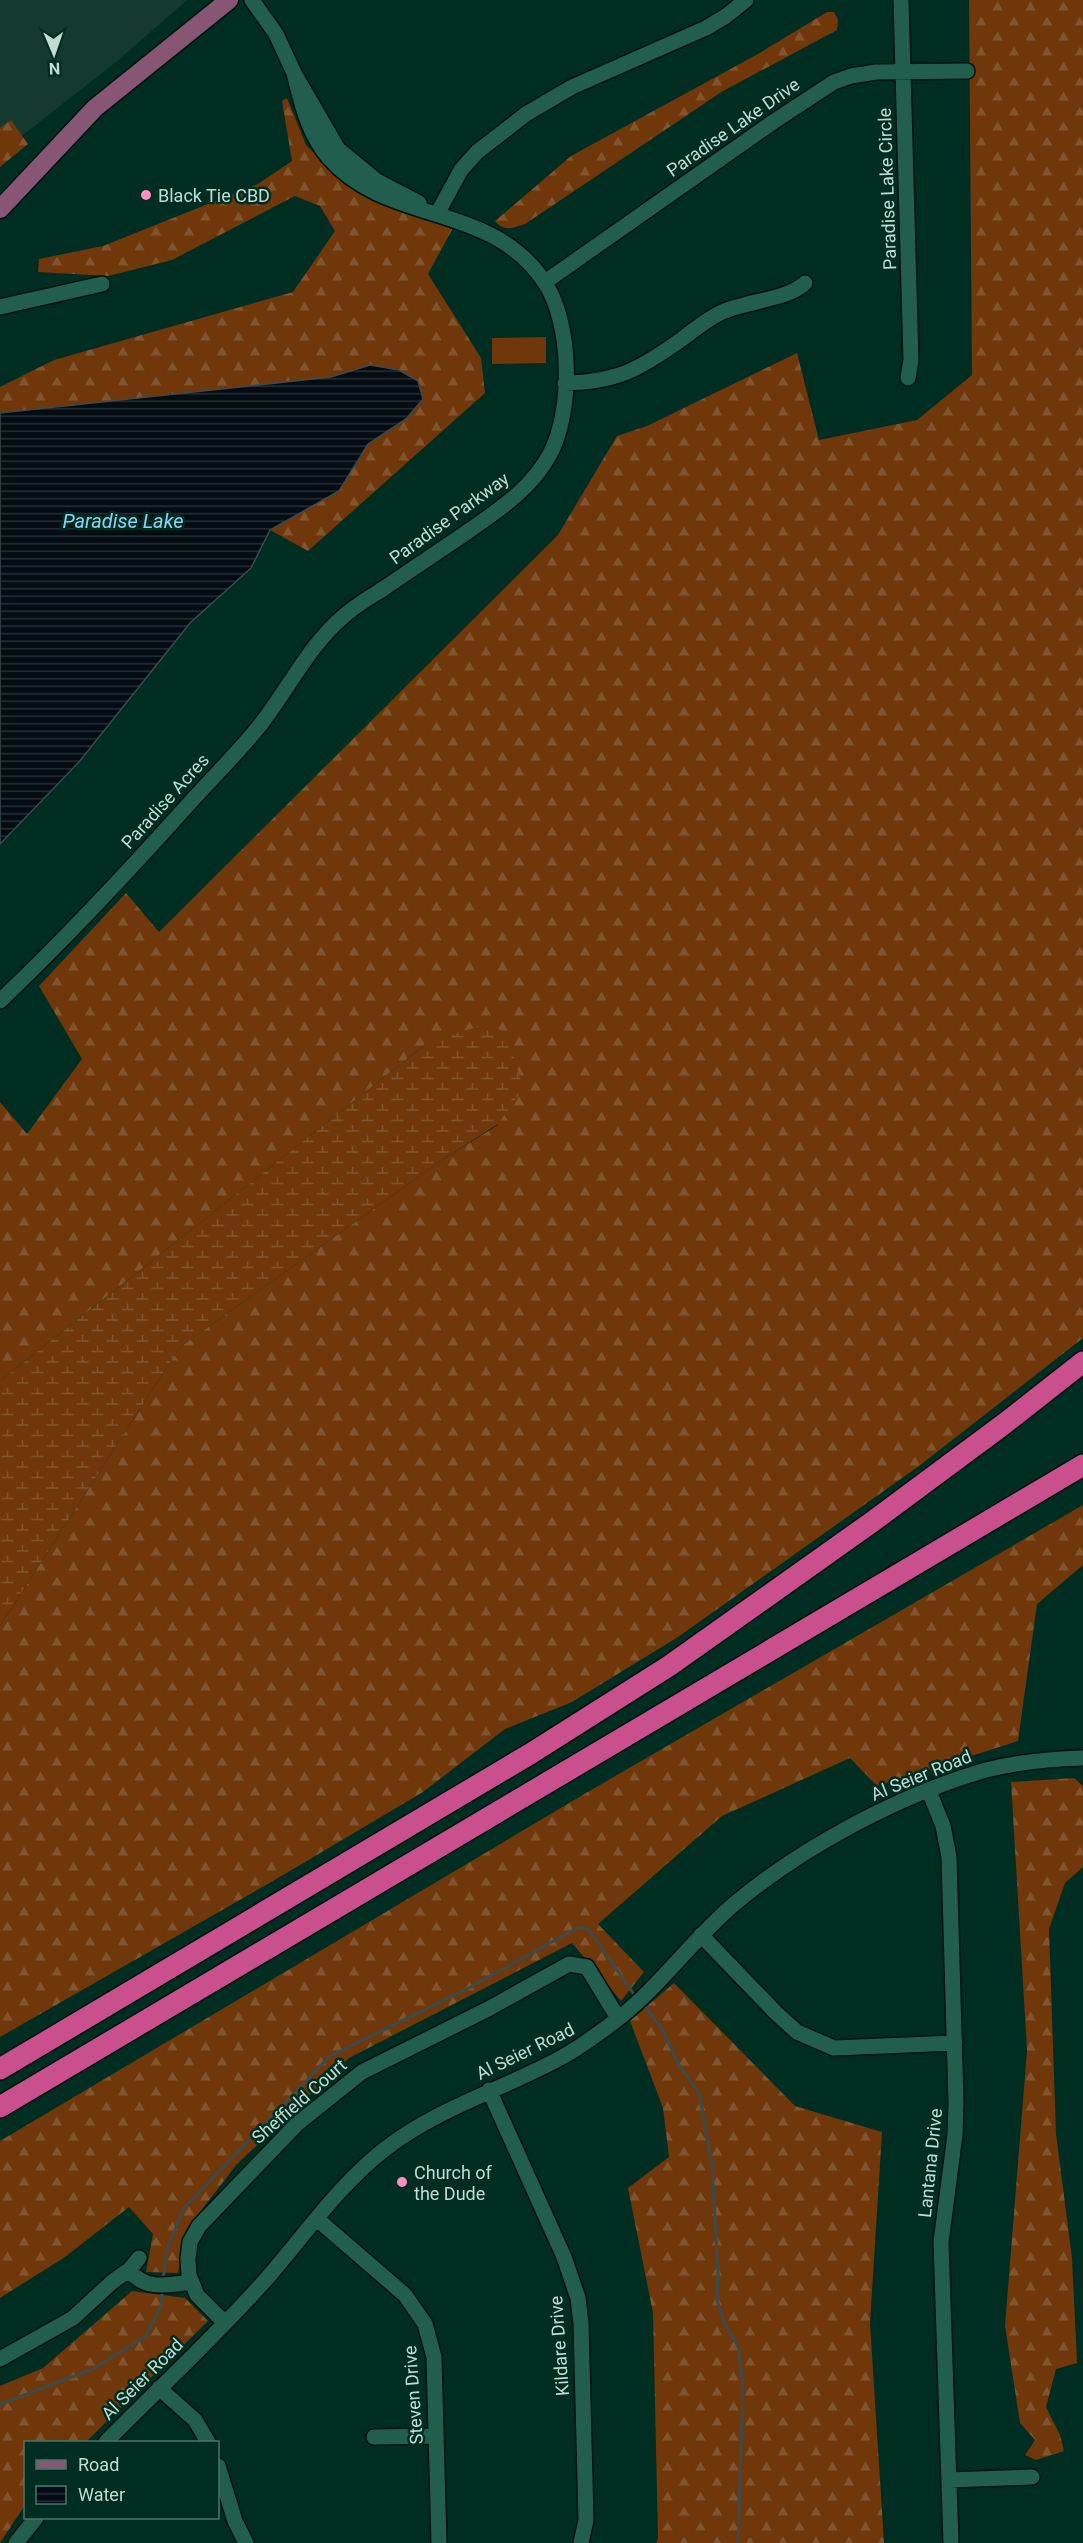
<svg xmlns="http://www.w3.org/2000/svg" width="1083" height="2543" font-family="Roboto,sans-serif">
<defs>
<pattern id="forest-firs" width="22" height="20" patternUnits="userSpaceOnUse" patternTransform="scale(1.5)"><rect width="22" height="20" fill="#6f370a"/><path d="M5 1l3.5 6h-7zM16 11l3.5 6h-7z" fill="#82542d"/></pattern>
<pattern id="wetland-marsh" width="20" height="14" patternUnits="userSpaceOnUse" patternTransform="scale(1.5)"><rect width="20" height="14" fill="#6f370a"/><path d="M1 5h8M5 5V1M11 12h8M15 12V8" fill="none" stroke="#82542d"/></pattern>
<pattern id="water-rules" width="6" height="5" patternUnits="userSpaceOnUse" patternTransform="scale(1.5)"><rect width="6" height="5" fill="#020c12"/><path d="M0 2.5h6" fill="none" stroke="#252f34"/></pattern>
</defs>
<rect width="100%" height="100%" fill="#002d22"/>
<path fill="#143a2f" d="M0,0H187L116,62L0,153Z"/>
<path fill="url(#forest-firs)" d="M969,0H1083V1338L919,1466L678,1637L572,1702L505,1729L423,1792L273,1881L0,2037V1626L180,1347L442,1160L498,1125L426,1044L0,1381V1102L27,1134L82,1059L39,986L126,893L159,932L558,535L617,436L647,426L797,353L819,440L917,420L972,375Z
M827,12H834L838,20L837,30L723,91L525,224C513,228 504,232 495,221L571,156L758,54Z
M287,98L306,145L335,174L379,201L454,226L428,274L481,358L485,393L308,551L270,530L339,491L368,444L406,419L370,365L331,377L0,413V387L54,360L293,292L335,231L320,206L295,196L172,260L108,276L38,272L39,259L103,246L258,184L292,161L282,101Z
M11,120L28,144L0,167V128Z
M1083,1505V1565L1037,1604L1018,1741L877,1786L850,1758L722,1816L598,1924L644,1972L621,2001L572,1943L349,2058L237,2164L186,2230L178,2273L146,2272L153,2234L129,2207L65,2257L0,2298V2141L586,1793Z
M1074,1778L1083,1786V1867L1065,1883L1049,1929L1056,2134L1072,2258L1077,2363L1056,2369L1046,2407L1060,2435L1064,2451L1036,2460L1025,2455L1035,2440L1020,2423L1005,2326L1027,2050L1011,1782Z
M674,1983L795,2106L882,2132L870,2323L884,2543H656L658,2539L653,2313L628,2188L669,2157L663,2108L630,2021Z
M132,2291L185,2298L208,2321L86,2442H26L25,2505L0,2543V2386L43,2368Z"/>
<path fill="url(#wetland-marsh)" d="M490,1022L508,1036L523,1089L498,1124L442,1160L180,1347L0,1626V1381L426,1044Z"/>
<path fill="#6f370a" d="M546,337V363L492,364V338Z"/>
<path fill="url(#water-rules)" stroke="#3b4b4c" stroke-width="1.5" d="M370,365L399,370L418,381L423,399L406,419L368,444L339,491L270,530L251,568L190,623L79,762L0,844V413L331,377Z"/>
<g fill="none" stroke-linecap="round" stroke-linejoin="round">
<path stroke="#3b4b4c" stroke-width="3" d="M644,2005L662,2029L679,2065L699,2093L712,2165L718,2274L717,2300L724,2323L738,2346L743,2386L738,2543
M163,2280L167,2249L184,2208L330,2056L467,1989L577,1928H586L593,1935L635,1996
M0,2404L93,2369L146,2336L161,2306L162,2290"/>
<defs>
<path id="minor" d="M252,0L276,34L294,73L338,149L377,181L419,203
M901,0L911,360L908,378
M437,214L461,170L477,152L526,114L572,87L706,28L726,16L746,0
M545,282L773,122L834,82L851,76L876,72L967,71
M0,307L102,284
M565,383C618,382 640,369 682,339C694,330 706,320 720,313C744,301 788,300 805,283
M0,1001C65,939 126,874 186,807C211,779 238,753 261,724C289,688 309,645 345,615C356,605 370,597 383,589C412,569 441,550 470,530C500,509 532,488 550,454C573,411 572,324 545,283C492,201 387,226 328,157C308,133 301,102 294,73
M929,1791L943,1826L949,1857L956,2102L955,2135L941,2242L951,2543
M701,1935L776,2013L797,2032L834,2048L955,2043
M489,2090L564,2257L578,2298L581,2323L586,2520L581,2543
M317,2219L405,2295L425,2324L434,2357L439,2543
M139,2258L129,2270C145,2291 168,2285 192,2282
M225,2323L197,2295L189,2275L188,2259L190,2242L199,2226L297,2124L362,2072L488,2009L569,1964L587,1967L618,2018
M0,2359L73,2318L112,2282L129,2270
M159,2388L195,2420L208,2442
M374,2437L436,2436
M106,2442C160,2387 218,2334 269,2276C306,2233 340,2184 385,2149C439,2107 505,2089 564,2056C582,2046 598,2034 615,2021C659,1988 691,1941 733,1905C802,1847 899,1795 986,1770C1018,1762 1050,1759 1083,1758
M218,2466L235,2521L246,2543
M949,2480L1032,2477
M16,2543L36,2518"/>
<path id="major" d="M0,209L95,108L229,0"/>
<path id="highway" d="M0,2069L530,1754L669,1666L872,1522L1004,1424L1083,1362
M0,2107L1083,1465"/>
</defs>
<use href="#minor" stroke="#02120d" stroke-width="18"/>
<use href="#major" stroke="#02120d" stroke-width="21"/>
<use href="#highway" stroke="#02120d" stroke-width="24"/>
<use href="#minor" stroke="#225e4d" stroke-width="15"/>
<use href="#major" stroke="#865673" stroke-width="18"/>
<use href="#highway" stroke="#c9508c" stroke-width="21"/>
</g>
<g fill="#fd8ec0" stroke="#002d22" stroke-width="2">
<circle cx="146" cy="195" r="6"/>
<circle cx="402" cy="2182" r="6"/>
</g>
<g text-anchor="middle" dominant-baseline="central" stroke-width="5" stroke-linejoin="round" paint-order="stroke">
<g font-size="18" fill="#c0ddd2" stroke="#002d22">
<text transform="translate(733 127) rotate(-35)">Paradise Lake Drive</text>
<text transform="translate(887 189) rotate(-92)">Paradise Lake Circle</text>
<text transform="translate(449 518) rotate(-36)">Paradise Parkway</text>
<text transform="translate(165 801) rotate(-48)">Paradise Acres</text>
<text transform="translate(921 1775) rotate(-22)">Al Seier Road</text>
<text transform="translate(525 2051) rotate(-26)">Al Seier Road</text>
<text transform="translate(299 2101) rotate(-41)">Sheffield Court</text>
<text transform="translate(930 2163) rotate(-84)">Lantana Drive</text>
<text transform="translate(559 2346) rotate(-94)">Kildare Drive</text>
<text transform="translate(142 2379) rotate(-45)">Al Seier Road</text>
<text transform="translate(413 2395) rotate(-94)">Steven Drive</text>
</g>
<g font-size="18" fill="#c0ddd2" stroke="#002d22" text-anchor="start">
<text x="158" y="195">Black Tie CBD</text>
<text x="414" y="2172">Church of<tspan x="414" dy="21">the Dude</tspan></text>
</g>
<g font-size="20" font-style="italic" fill="#8dd2f6" stroke="#002d22">
<text x="123" y="521">Paradise Lake</text>
</g>
</g>
<rect x="24" y="2441" width="195" height="78" fill="#002d22" stroke="#4d7368" stroke-width="1.5"/>
<rect x="36" y="2460" width="30" height="9" fill="#865673" stroke="#4d7368" stroke-width="1.5"/>
<text x="78" y="2471" font-size="18" fill="#c0ddd2">Road</text>
<rect x="36" y="2486" width="30" height="18" fill="url(#water-rules)" stroke="#4d7368" stroke-width="1.5"/>
<text x="78" y="2501" font-size="18" fill="#c0ddd2">Water</text>
<g transform="translate(54 54) rotate(178)" stroke="#002d22" stroke-width="4.5" paint-order="stroke">
<path d="M0-4.5L10 22L0 15L-10 22Z" fill="#c0ddd2"/>
<text y="-9" font-size="16" font-weight="bold" text-anchor="middle" fill="#c0ddd2">N</text>
</g>
</svg>
